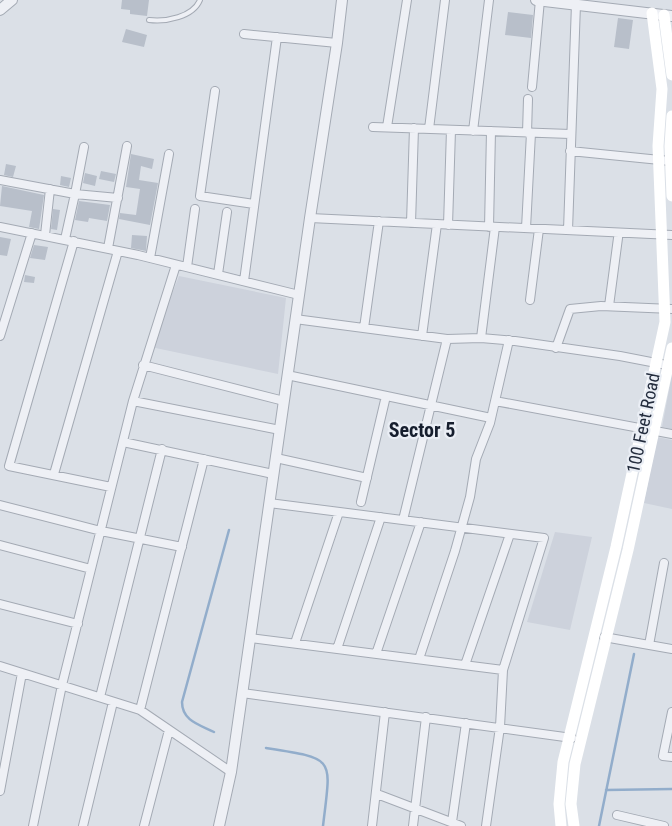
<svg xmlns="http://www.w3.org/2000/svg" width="672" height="826" font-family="'Roboto Condensed',sans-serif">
<rect width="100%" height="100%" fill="#dbe0e7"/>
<path fill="#cdd2dc" d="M179,276L286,298L278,374L151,347Z
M672,374V429L662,427Z
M657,437L672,440V509L644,503Z
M555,532L592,537L570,630L527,622Z"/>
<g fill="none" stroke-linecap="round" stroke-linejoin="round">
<path stroke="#92adcb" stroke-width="2.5" d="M214,732C200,725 182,721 182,702L229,530
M266,748C337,759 331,757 323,826
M606,790L672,789
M599,826L634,654"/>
</g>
<path fill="#b8bfca" d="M122,0H149L147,16L130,14V10L121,9Z
M508,12L533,15L531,38L505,35Z
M618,18L633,20L629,49L614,47Z
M126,29L147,35L144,47L122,42Z
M131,154L154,159L152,169L141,166L139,180L158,183L150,225L119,219L120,213L136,215L140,189L126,187Z
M6,164L16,166L13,177L4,175Z
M101,171L116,174L114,182L99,179Z
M85,173L97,176L95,186L83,183Z
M61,176L71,178L69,187L60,185Z
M2,186L44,195L39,229L29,227L32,211L0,206Z
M79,201L110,205L107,221L89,218L88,222L75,220Z
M53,209L60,210L57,230L51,229Z
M132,235L147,236L146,251L131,248Z
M0,237L11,239L7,256L0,255Z
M34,245L48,247L45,260L30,258Z
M25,275L35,277L34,283L24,282Z"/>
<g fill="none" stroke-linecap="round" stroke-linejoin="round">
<defs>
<path id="service" d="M149,20C166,22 193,17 200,0"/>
<path id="minor" d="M244,34L337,43
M532,87L540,0
M215,91L200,196L254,204
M373,127L570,134
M387,127L407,0
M429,129L445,0
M473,131L489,0
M527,133L528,99
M84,147L75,194L118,198
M570,151L670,161
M0,180L75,194L65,239
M310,218L672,235
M411,223L414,128
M448,225L451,130
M0,227L138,255L299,295
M489,227L491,131
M526,228L531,133
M568,230L576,4
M45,235L50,189
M74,241L9,466L111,487
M108,248L127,146
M150,258L169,154
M187,267L195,209
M218,274L227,212
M244,281L277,37
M530,300L539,229
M609,306L618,238
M295,319L447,339L481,338L515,341L620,356L672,366
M364,328L379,221
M0,336L32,233
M422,336L437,224
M481,338L495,227
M556,348L570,309L601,306L672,309
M143,365L284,401
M287,375L491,418
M133,401L280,430
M495,401L672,434
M123,442L273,474
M276,458L367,478
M54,474L118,251
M361,502L386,396
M269,503L544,538L503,670L500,727L486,826
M0,505L101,531L182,547
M403,520L447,339
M0,545L91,569
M0,604L78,624
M604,637L672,649
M250,638L503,670
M295,643L339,512
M649,645L664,563
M337,649L381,517
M376,654L421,522
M419,659L455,551L470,497L476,459L490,423L509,340
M465,665L510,534
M0,666L140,710L231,772
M242,693L572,738
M100,697L162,449
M140,710L204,459
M672,712L663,756L672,757
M0,791L22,673
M377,794L461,826
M617,815L664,826
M452,822L466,723
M33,826L62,685L133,401L176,265
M83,826L113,702
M144,826L169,730
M372,826L385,712
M413,826L426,717"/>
<path id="tertiary" d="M536,0L672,16
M0,10L12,0
M219,826L231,772L310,218L337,43L342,0"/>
</defs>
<use href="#service" stroke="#a4aab4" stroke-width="6"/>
<use href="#minor" stroke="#a4aab4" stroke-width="10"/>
<use href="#tertiary" stroke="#a4aab4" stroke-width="12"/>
<use href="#service" stroke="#eef0f5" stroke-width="4"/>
<use href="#minor" stroke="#eef0f5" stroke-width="8"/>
<use href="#tertiary" stroke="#eef0f5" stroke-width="10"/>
<path stroke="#fff" stroke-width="11" d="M664,15L672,75
M672,116L670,146L672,196
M561,826L559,804L563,762L616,547L665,322L658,146L662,89L652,13
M574,826L571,804L575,764L628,550L672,348"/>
</g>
<g text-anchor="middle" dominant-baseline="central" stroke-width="4.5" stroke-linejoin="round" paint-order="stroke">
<g font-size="18" fill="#242d3e" stroke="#eaeef5">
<text transform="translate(643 423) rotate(-78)">100 Feet Road</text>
</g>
<g font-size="20" font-weight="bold" fill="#161e2e" stroke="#eaeef5">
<text x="422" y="430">Sector 5</text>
</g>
</g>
</svg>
